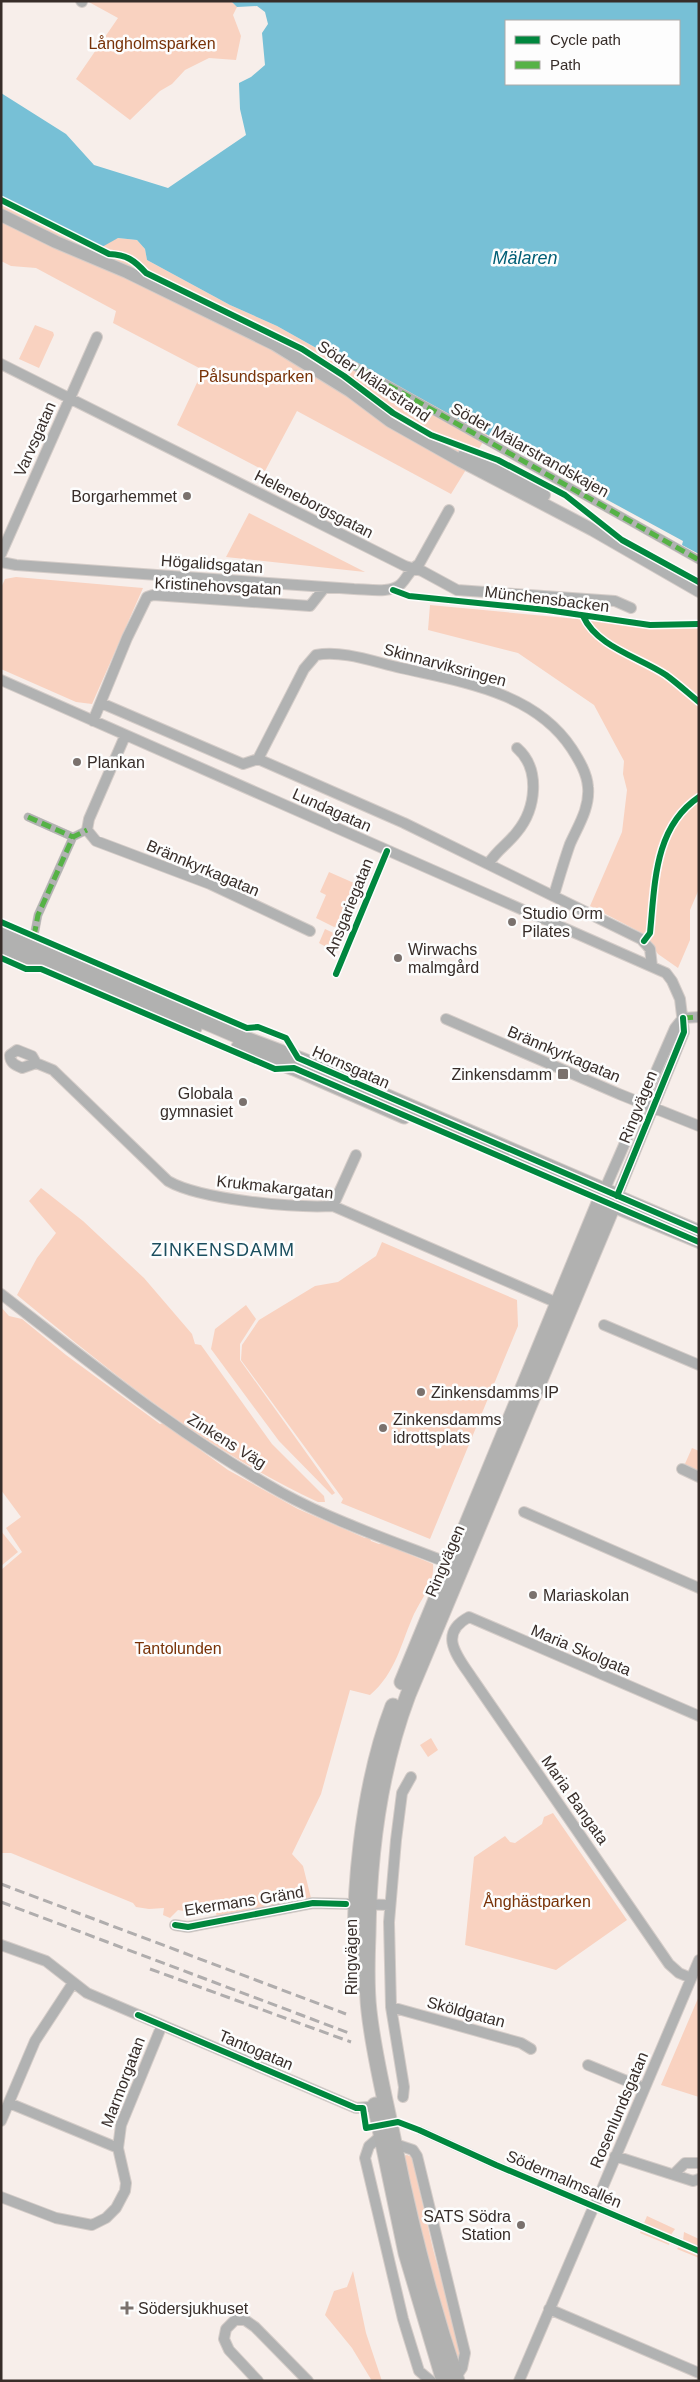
<svg xmlns="http://www.w3.org/2000/svg" width="700" height="2382" font-family="Arial,sans-serif">
<rect width="100%" height="100%" fill="#f7eeea"/>
<path fill="#f9d2c0" d="M87,1H231L237,7L233,15L241,36L236,60L209,58L185,70L172,84L160,91L130,120L76,79L118,18Z
M1,196L62,228L109,241L118,238L137,240L145,249L147,260L230,305L277,326L343,363L346,358L488,434L451,494L297,411L265,471L177,425L203,370L113,323L116,311L36,268L11,266L1,261Z
M35,325L53,332L54,335L39,368L19,359Z
M249,513L365,572L226,557Z
M16,577L143,588L92,704L76,702L1,669V588L5,579Z
M430,605L588,620L646,628L699,627V889L690,910V940L678,968L658,954L644,934L590,906L622,832L627,790L623,774L624,761L594,705L518,653L428,630Z
M329,872L363,887L347,923L334,927L316,918L326,895L320,892Z
M325,929L342,937L335,952L319,943Z
M41,1188L83,1221L144,1278L192,1334L195,1344L201,1345L272,1444L324,1496L325,1502H318C207,1451 111,1372 17,1295L37,1258L56,1233L29,1201Z
M382,1242L517,1300L518,1326L430,1539L341,1503L343,1499L241,1360L242,1345L259,1320L315,1286L338,1282L376,1256Z
M246,1305L256,1319L240,1344V1360L335,1493L332,1495L279,1441L211,1349L215,1329Z
M1,1307L9,1316L22,1319L66,1355L160,1424L163,1423L228,1470L298,1509L365,1538L369,1537L371,1541L379,1544L382,1543L433,1564C435,1582 422,1598 414,1614C401,1643 396,1673 370,1695L350,1690L321,1794L292,1854L303,1866L311,1898L217,1918L216,1913L207,1915L178,1910L170,1918L163,1915L164,1908L149,1909L136,1907L133,1903L11,1853H1V1570L22,1552L6,1528L21,1517L1,1490Z
M692,1448L699,1451V1472L684,1466Z
M1,1531L18,1552L1,1566Z
M431,1738L438,1750L428,1757L420,1745Z
M553,1813L627,1920L556,1970L465,1945L474,1857L505,1836L510,1842L515,1843L542,1824L544,1817Z
M699,1996V2097L661,2085Z
M407,2155L412,2157L433,2249L462,2356L458,2363L424,2253L403,2156Z
M647,2216L675,2229L670,2236L669,2245L640,2233Z
M684,2232L699,2239V2258L677,2249L683,2241Z
M353,2271L366,2333L382,2381H372L352,2348L325,2315L334,2291L347,2287Z"/>
<path fill="#77c0d6" fill-rule="evenodd" d="M231,1H699V554L682,545L683,541L346,358L343,363L277,326L230,305L147,260L145,249L137,240L118,238L102,247L1,196V93L66,134L94,165L168,188L246,135L240,109L239,83L251,77L265,65L262,33L268,24L265,12L257,6L237,7ZM506,21H679V84H506Z"/>
<g fill="none" stroke-linecap="round" stroke-linejoin="round">
<defs>
<path id="pedestrian" d="M349,363L699,560
M28,817L73,837
M34,936L38,915L73,837L87,830
M419,2130L496,2165L699,2251"/>
<path id="minor" d="M81,1L82,2
M1,364L405,566L422,571L457,590L615,601L631,608
M1,554L97,337
M1,562L16,565L354,589C367,589 391,594 401,584C408,577 409,570 419,564L449,510
M1,680L666,973L672,981L680,999L684,1032L617,1196
M101,703L243,764L258,759
M93,721L127,638L147,597L153,595L310,606L325,587
M125,736L89,819L87,830L96,841L210,884L310,931
M258,759L304,669L316,655C343,650 374,662 401,668C462,682 535,692 572,749C579,760 587,773 588,787C590,808 578,826 570,844C564,861 559,878 554,895
M258,759L404,823L641,939L650,949L652,966
M489,863C497,850 508,844 517,832C536,809 541,769 517,748
M683,1018L699,1017
M446,1019L619,1094L699,1126
M36,1063L22,1068C15,1065 10,1063 10,1055L17,1050L32,1056L36,1063L53,1070L168,1181C201,1200 295,1208 333,1206L562,1305
M604,1191L675,1028L683,1018
M333,1206L356,1155
M1,1294C92,1364 181,1437 282,1493C337,1523 398,1543 456,1566
M604,1325L699,1365
M682,1469L699,1477
M524,1512L699,1588
M175,1925L188,1927L313,1903L390,1905
M1,1945L46,1961L87,1993L356,2108L380,2106
M691,1978L679,1973L669,1964L472,1678C458,1657 437,1634 469,1617L699,1716
M391,2007L521,2043L531,2049
M588,2065L644,2088
M403,2097L404,2087L391,2007L389,1922L396,1840L402,1793L411,1777
M9,2103L118,2148
M1,2121L35,2041L73,1983
M382,2135L369,2146L365,2158L403,2319L419,2371L431,2381
M395,2144L413,2150L417,2156L465,2353L462,2368L456,2377
M615,2156L693,2181L699,2179
M674,2174L685,2163H699
M599,2196L699,1960
M1,2197L56,2218L92,2225L106,2218L116,2208L125,2191L126,2183L118,2148L121,2125L162,2025
M549,2309L699,2373
M258,2381L229,2350L224,2339L226,2329L235,2320H245L255,2327L308,2381
M519,2381L590,2215"/>
<path id="tertiary" d="M1,215L56,242L127,272L274,344L350,391L390,421L461,461L593,530L699,591
M464,455L506,471L544,495
M617,1196L699,1231
M612,1206L699,1242"/>
<path id="secondary" d="M1,934L243,1038L304,1061L617,1196L408,1695C379,1772 369,1853 368,1935C367,1960 366,1986 369,2011C374,2057 386,2102 395,2148C411,2227 431,2304 457,2381
M1,945L194,1028
M239,1047L294,1068L404,1116
M402,1682L604,1191
M357,1986C351,1899 362,1787 393,1706
M375,2105L406,2253L444,2381"/>
</defs>
<use href="#pedestrian" stroke="#d4ccc8" stroke-width="9"/>
<use href="#minor" stroke="#d4ccc8" stroke-width="12"/>
<use href="#tertiary" stroke="#d4ccc8" stroke-width="14"/>
<use href="#secondary" stroke="#d4ccc8" stroke-width="17"/>
<use href="#pedestrian" stroke="#b1b2b2" stroke-width="8"/>
<use href="#minor" stroke="#b1b2b2" stroke-width="10"/>
<use href="#tertiary" stroke="#b1b2b2" stroke-width="12"/>
<use href="#secondary" stroke="#b1b1b0" stroke-width="15"/>
<path stroke="#b0adad" stroke-width="3" stroke-dasharray="10 5" stroke-linecap="butt" d="M1,1884L346,2014
M1,1902L349,2033
M150,1969L351,2042"/>
<defs>
<path id="minor-bridge" d="M590,2215L599,2196"/>
</defs>
<use href="#minor-bridge" stroke="#d4ccc8" stroke-width="12" stroke-linecap="butt"/>
<use href="#minor-bridge" stroke="#b1b2b2" stroke-width="10"/>
<path stroke="#56b246" stroke-width="5" stroke-dasharray="10 5" stroke-linecap="butt" d="M349,363L699,560
M28,817L73,837
M34,936L38,915L73,837L87,830
M683,1018L699,1017"/>
<defs>
<path id="cycleway" d="M1,200L109,254C127,255 134,260 146,273L302,349L344,376L393,413L431,435L498,460L565,495L622,540L699,582
M393,590L409,596L547,610L650,625L699,624
M583,616C597,647 639,657 666,675C677,683 688,693 699,702
M1,922L247,1028L258,1027L286,1038L298,1058L699,1231
M644,941L650,933C655,884 654,827 699,797
M1,958L26,969H41L275,1069L294,1068L699,1242
M336,974L387,851
M617,1196L684,1032L683,1018
M175,1925L188,1927L313,1903L346,1904
M138,2015L356,2108H363L366,2128L398,2122L419,2130L496,2165L699,2251"/>
</defs>
<use href="#cycleway" stroke="#fdfdfd" stroke-width="9"/>
<use href="#cycleway" stroke="#00873e" stroke-width="6"/>
</g>
<g fill="#7a716d" stroke="#fdfdfd" stroke-width="2">
<circle cx="187" cy="496" r="5"/>
<circle cx="77" cy="762" r="5"/>
<circle cx="512" cy="922" r="5"/>
<circle cx="398" cy="958" r="5"/>
<rect x="557" y="1068" width="12" height="12" rx="2.5"/>
<circle cx="243" cy="1102" r="5"/>
<circle cx="421" cy="1392" r="5"/>
<circle cx="383" cy="1428" r="5"/>
<circle cx="533" cy="1595" r="5"/>
<circle cx="521" cy="2225" r="5"/>
<path d="M124.5 2300.5h5v5h5v5h-5v5h-5v-5h-5v-5h5z"/>
</g>
<g text-anchor="middle" dominant-baseline="central" stroke-width="5" stroke-linejoin="round" paint-order="stroke">
<g font-size="16" fill="#783207" stroke="#fdfdfd">
<text x="152" y="43">Långholmsparken</text>
<text x="256" y="376">Pålsundsparken</text>
<text x="178" y="1648">Tantolunden</text>
<text x="537" y="1901">Ånghästparken</text>
</g>
<g font-size="16" fill="#372d29" stroke="#fdfdfd">
<text transform="translate(374 381) rotate(34)">Söder Mälarstrand</text>
<text transform="translate(35 439) rotate(-66)">Varvsgatan</text>
<text transform="translate(530 450) rotate(29)">Söder Mälarstrandskajen</text>
<text transform="translate(314 504) rotate(27)">Heleneborgsgatan</text>
<text transform="translate(212 564) rotate(4)">Högalidsgatan</text>
<text transform="translate(218 586) rotate(3)">Kristinehovsgatan</text>
<text transform="translate(547 599) rotate(7)">Münchensbacken</text>
<text transform="translate(445 665) rotate(15)">Skinnarviksringen</text>
<text transform="translate(332 810) rotate(24)">Lundagatan</text>
<text transform="translate(203 868) rotate(23)">Brännkyrkagatan</text>
<text transform="translate(349 907) rotate(-68)">Ansgariegatan</text>
<text transform="translate(564 1054) rotate(23)">Brännkyrkagatan</text>
<text transform="translate(351 1067) rotate(24)">Hornsgatan</text>
<text transform="translate(638 1107) rotate(-68)">Ringvägen</text>
<text transform="translate(275 1187) rotate(6)">Krukmakargatan</text>
<text transform="translate(227 1441) rotate(32)">Zinkens Väg</text>
<text transform="translate(445 1561) rotate(-67)">Ringvägen</text>
<text transform="translate(581 1650) rotate(23)">Maria Skolgata</text>
<text transform="translate(575 1800) rotate(55)">Maria Bangata</text>
<text transform="translate(244 1901) rotate(-9)">Ekermans Gränd</text>
<text transform="translate(351 1957) rotate(-90)">Ringvägen</text>
<text transform="translate(466 2012) rotate(15)">Sköldgatan</text>
<text transform="translate(256 2050) rotate(23)">Tantogatan</text>
<text transform="translate(123 2082) rotate(-69)">Marmorgatan</text>
<text transform="translate(619 2110) rotate(-67)">Rosenlundsgatan</text>
<text transform="translate(564 2179) rotate(23)">Södermalmsallén</text>
</g>
<g font-size="16" fill="#372d29" stroke="#fdfdfd" text-anchor="start">
<text x="177" y="496" text-anchor="end">Borgarhemmet</text>
<text x="87" y="762">Plankan</text>
<text x="522" y="913">Studio Orm<tspan x="522" dy="18">Pilates</tspan></text>
<text x="408" y="949">Wirwachs<tspan x="408" dy="18">malmgård</tspan></text>
<text x="552" y="1074" text-anchor="end">Zinkensdamm</text>
<text x="233" y="1093" text-anchor="end">Globala<tspan x="233" dy="18">gymnasiet</tspan></text>
<text x="431" y="1392">Zinkensdamms IP</text>
<text x="393" y="1419">Zinkensdamms<tspan x="393" dy="18">idrottsplats</tspan></text>
<text x="543" y="1595">Mariaskolan</text>
<text x="511" y="2216" text-anchor="end">SATS Södra<tspan x="511" dy="18">Station</tspan></text>
<text x="138" y="2308">Södersjukhuset</text>
</g>
<g font-size="18" font-style="italic" fill="#015e75" stroke="#fdfdfd">
<text x="525" y="258">Mälaren</text>
</g>
<g font-size="18" letter-spacing="1" fill="#1c4f5f" stroke="#fdfdfd">
<text x="223" y="1250">ZINKENSDAMM</text>
</g>
</g>
<rect width="700" height="2382" fill="none" stroke="#372d29" stroke-width="5"/>
<rect x="505" y="20" width="175" height="65" fill="#fdfdfd" stroke="#aeaaa8"/>
<rect x="515" y="36" width="25" height="8" fill="#00873e" stroke="#aeaaa8"/>
<text x="550" y="45" font-size="15" fill="#372d29">Cycle path</text>
<rect x="515" y="61" width="25" height="8" fill="#56b246" stroke="#aeaaa8"/>
<text x="550" y="70" font-size="15" fill="#372d29">Path</text>
</svg>
